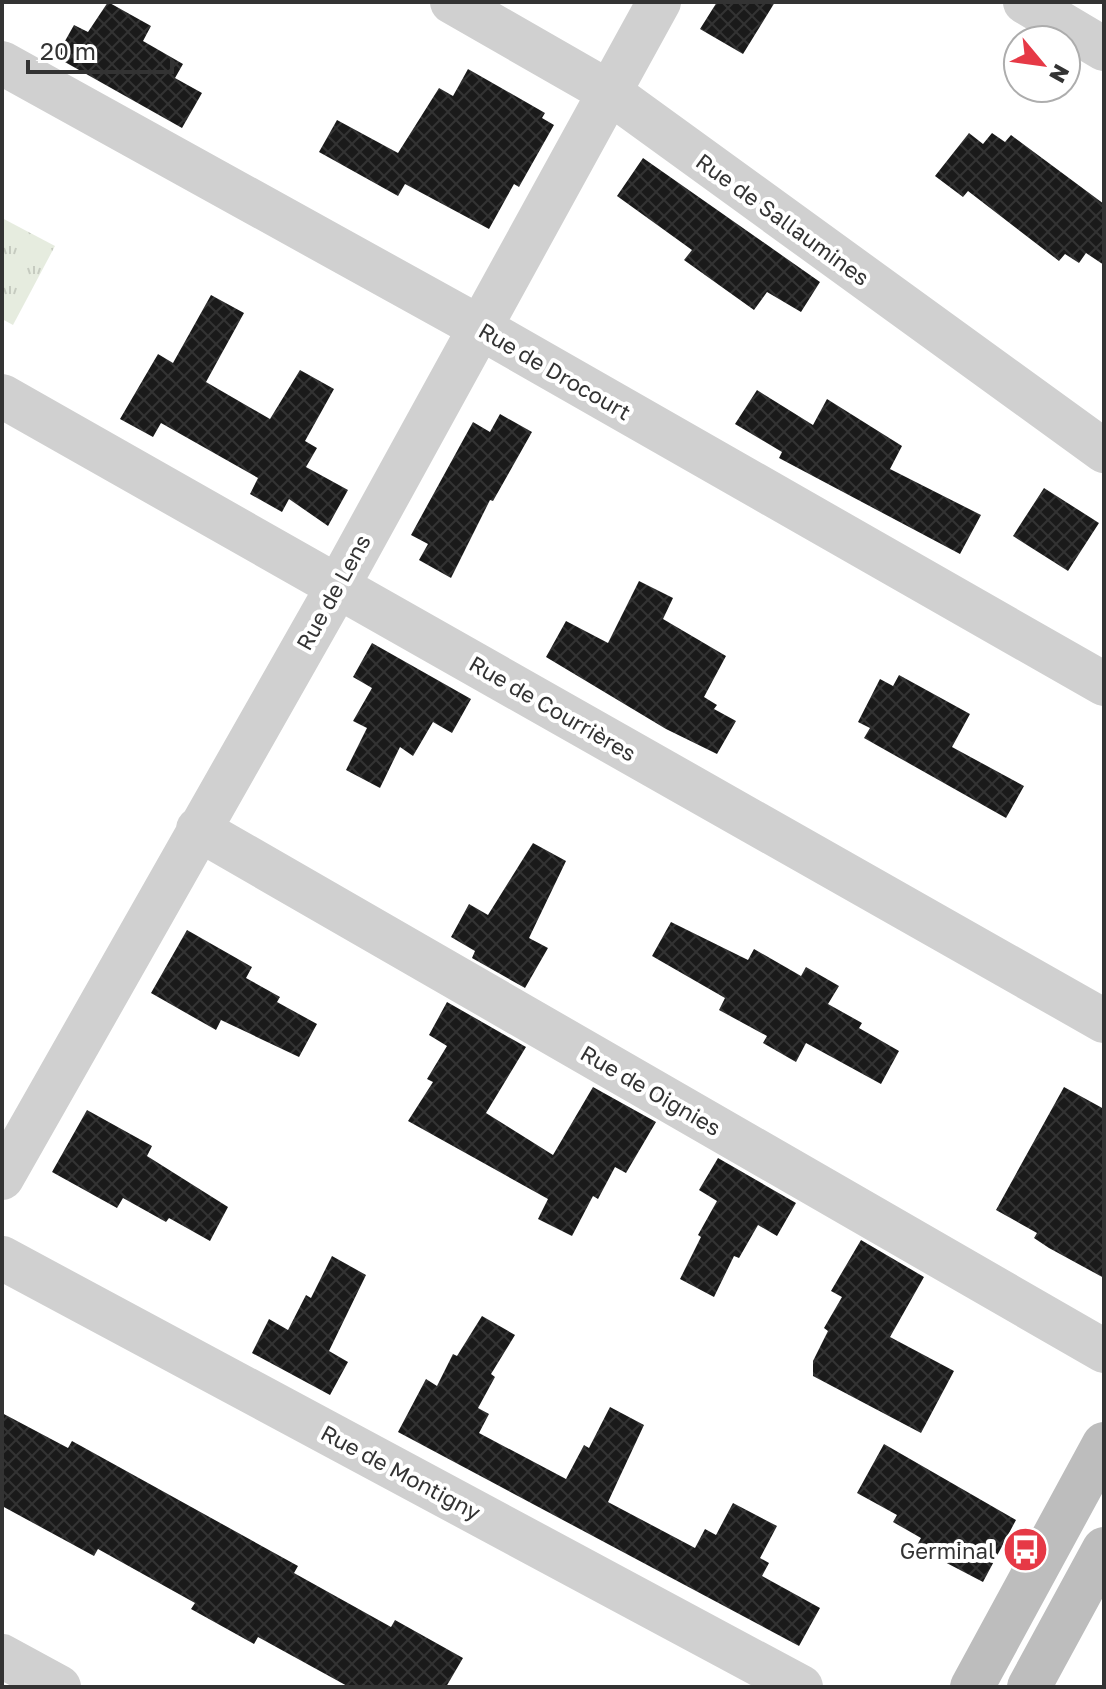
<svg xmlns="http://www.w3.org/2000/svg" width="1106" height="1689" font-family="'Golos Text',sans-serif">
<defs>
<pattern id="park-tufts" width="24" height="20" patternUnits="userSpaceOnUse" patternTransform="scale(2)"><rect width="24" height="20" fill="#e6ecdf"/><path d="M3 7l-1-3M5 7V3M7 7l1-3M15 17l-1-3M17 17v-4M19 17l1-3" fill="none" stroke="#c6cbc0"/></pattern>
<pattern id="building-cross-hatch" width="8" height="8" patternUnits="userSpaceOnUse" patternTransform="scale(2)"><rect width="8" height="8" fill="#1a1a1a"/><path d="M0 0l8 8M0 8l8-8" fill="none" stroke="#333"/></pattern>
</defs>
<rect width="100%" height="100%" fill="#fff"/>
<path fill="url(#park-tufts)" d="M2,218L55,246L13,325L2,319Z"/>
<path fill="url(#building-cross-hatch)" d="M108,2L151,26L143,41L183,64L175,78L202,93L182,128L56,57L74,25L88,32Z
M717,2H775L743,54L700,29Z
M468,69L545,113L542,118L554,125L519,187L514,184L489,229L405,184L398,196L319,152L337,120L398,153L439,88L453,96Z
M969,133L983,144L992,133L1005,142L1011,135L1104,204V265L1086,253L1079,263L1065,254L1059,261L968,191L963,197L935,176Z
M643,158L820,282L801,312L767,292L754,310L684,260L692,250L617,196Z
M211,295L244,313L206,382L270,419L300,370L334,389L305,441L317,448L306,467L348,490L328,526L289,499L282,512L250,494L258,478L161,423L153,437L120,419L158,354L173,363Z
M757,390L813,425L827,399L902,446L890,469L981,515L960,554L779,458L782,452L735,424Z
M500,414L532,432L493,501L490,500L451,578L419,560L428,544L411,535L473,422L490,432Z
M1044,488L1099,523L1068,571L1013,536Z
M639,581L673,598L663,619L726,656L704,697L717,705L714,709L736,721L717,754L666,729L546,657L566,621L608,643Z
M372,643L471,699L452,733L433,722L413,756L400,747L380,788L346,770L367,728L353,721L372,688L353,677Z
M899,675L970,714L952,747L1024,786L1006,818L864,738L870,728L858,722L880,679L893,686Z
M533,843L566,861L529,938L548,948L525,988L472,958L475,951L451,937L469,904L488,915Z
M671,922L748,960L754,949L801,976L806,967L839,986L828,1004L862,1023L859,1028L899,1051L881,1084L806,1043L796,1062L763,1043L767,1036L719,1010L725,998L652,956Z
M187,930L252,967L246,978L280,997L277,1002L317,1024L299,1057L221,1020L216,1030L151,993Z
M447,1002L526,1047L486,1113L553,1155L593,1087L656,1122L626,1173L615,1167L598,1199L593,1196L572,1236L538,1219L548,1199L408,1121L433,1082L427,1079L447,1046L429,1035Z
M1064,1087L1104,1109V1278L1049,1248L1034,1238L1037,1233L996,1210Z
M87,1110L152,1146L147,1156L228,1207L210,1241L169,1218L166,1222L123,1198L117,1208L52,1172Z
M718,1158L796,1203L777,1236L758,1225L739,1258L734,1256L714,1297L680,1279L701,1237L698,1235L717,1201L699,1190Z
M861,1240L924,1277L890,1337L954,1371L921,1433L813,1376V1361L828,1331L824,1328L842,1297L831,1291Z
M332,1256L366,1275L329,1351L348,1362L330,1395L252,1353L269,1319L288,1330L306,1295L311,1298Z
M482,1316L515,1335L491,1374L495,1377L478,1408L489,1414L479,1433L566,1479L584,1445L589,1448L610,1407L644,1425L608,1502L695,1548L705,1529L716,1535L733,1503L777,1526L760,1558L769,1563L762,1576L820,1608L799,1646L398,1432L426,1379L437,1386L453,1354L457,1356Z
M2,1413L68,1448L72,1441L298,1566L294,1573L391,1627L395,1620L463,1658L446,1687H349L258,1637L254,1644L191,1609L195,1603L98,1549L94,1556L2,1506Z
M884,1444L1016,1520L983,1582L916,1547L921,1538L893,1522L897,1515L857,1493Z"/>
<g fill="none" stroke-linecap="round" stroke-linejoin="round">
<path stroke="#d0d0d0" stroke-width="44" d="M452,2L609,92L1104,451
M1025,2L1104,49
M2,63L479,327L1104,684
M2,396L1104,1021
M198,829L1104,1351
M2,1178L338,586L659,2
M2,1258L801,1687
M2,1656L59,1687"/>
<path stroke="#bdbdbd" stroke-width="44" d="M972,1687L1104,1444
M1029,1687L1104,1549"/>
</g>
<defs>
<symbol id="bus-disc" viewBox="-11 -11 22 22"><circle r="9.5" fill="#e63946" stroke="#fff"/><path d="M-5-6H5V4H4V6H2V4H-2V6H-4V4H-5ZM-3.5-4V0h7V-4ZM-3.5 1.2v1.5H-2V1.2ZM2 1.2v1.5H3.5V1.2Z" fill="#fff"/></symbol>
</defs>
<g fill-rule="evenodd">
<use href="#bus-disc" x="1000" y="1524" width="51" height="51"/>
</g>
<g text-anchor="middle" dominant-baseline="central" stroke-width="8" stroke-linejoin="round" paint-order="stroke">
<g font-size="22" fill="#333" stroke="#fff">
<text transform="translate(783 219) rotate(36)">Rue de Sallaumines</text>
<text transform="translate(555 371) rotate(30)">Rue de Drocourt</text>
<text transform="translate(333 592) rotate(-61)">Rue de Lens</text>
<text transform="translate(553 708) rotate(30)">Rue de Courrières</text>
<text transform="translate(651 1090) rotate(30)">Rue de Oignies</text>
<text transform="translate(401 1472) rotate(28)">Rue de Montigny</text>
</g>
<g font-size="22" fill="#333" stroke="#fff" text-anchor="end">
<text x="995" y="1550">Germinal</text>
</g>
</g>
<rect width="1106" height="1689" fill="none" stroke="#333333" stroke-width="8"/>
<g transform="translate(1042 64) rotate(119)"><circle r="38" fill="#ffffff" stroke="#adadad" stroke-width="2"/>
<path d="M0-6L14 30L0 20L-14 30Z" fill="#e63946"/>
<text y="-12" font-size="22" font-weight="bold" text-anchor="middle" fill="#333333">N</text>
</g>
<path d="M28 60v12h144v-12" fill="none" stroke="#333333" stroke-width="4"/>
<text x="40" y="60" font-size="24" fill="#333333" stroke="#ffffff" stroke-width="6" paint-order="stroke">20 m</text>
</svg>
